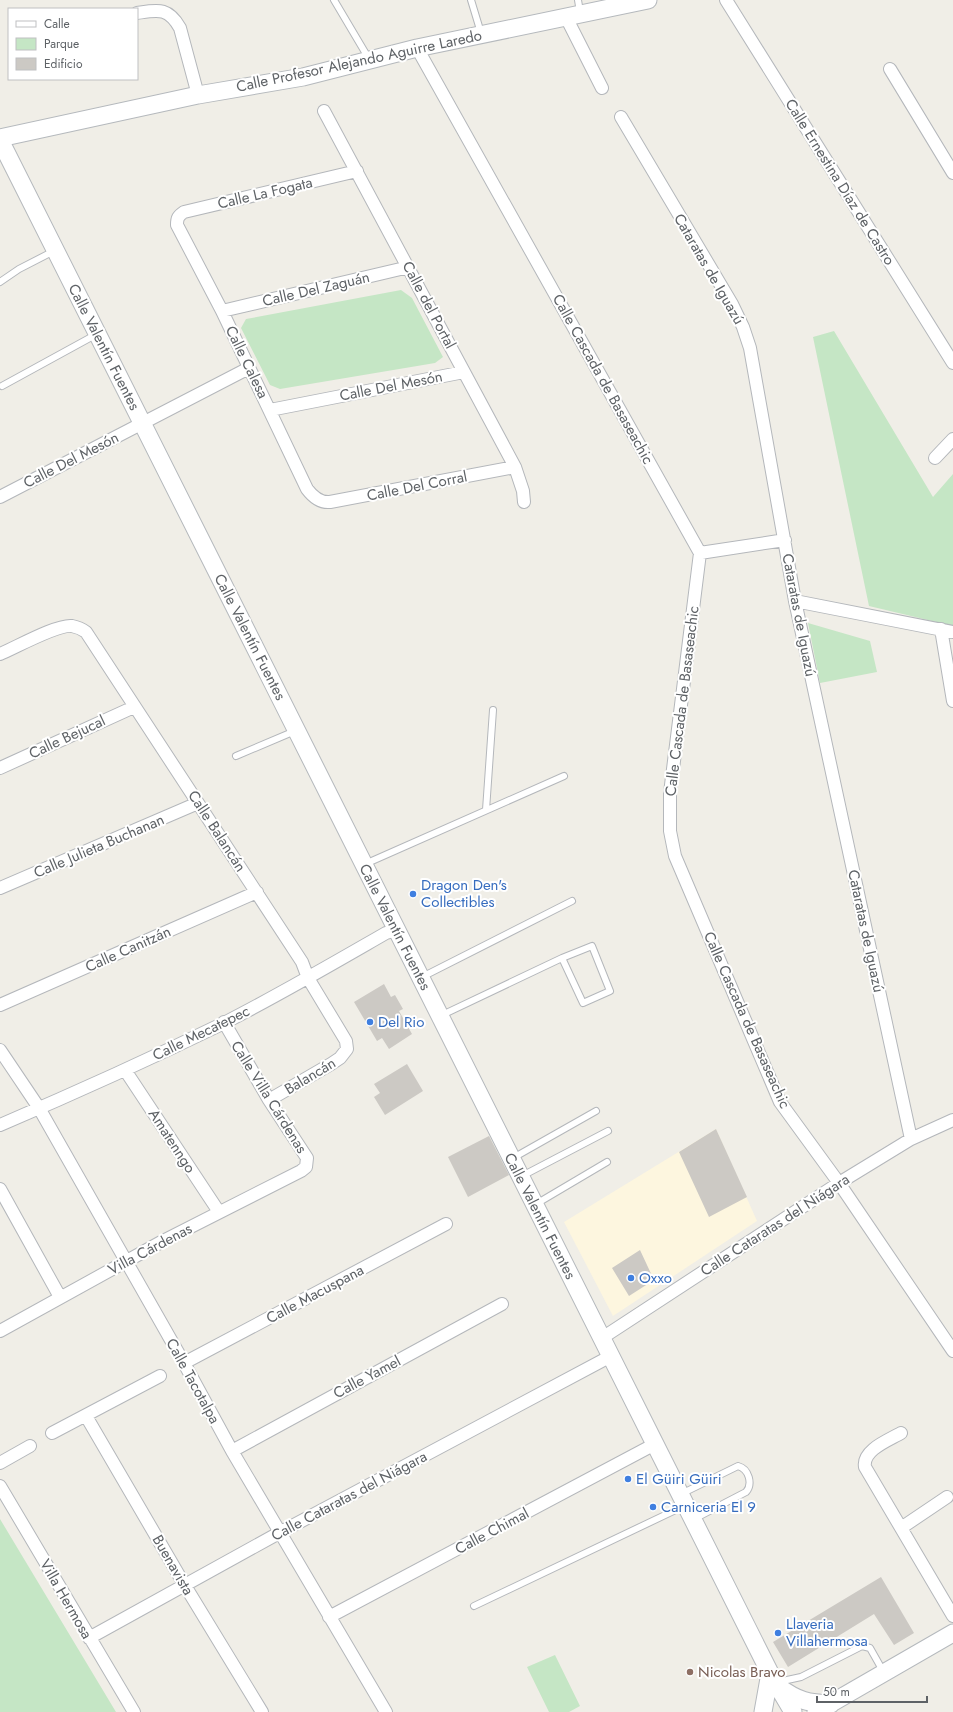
<svg xmlns="http://www.w3.org/2000/svg" width="953" height="1712" font-family="Jost,sans-serif">
<rect width="100%" height="100%" fill="#f0eee7"/>
<path fill="#fdf6df" d="M716,1129L757,1221L613,1316L564,1222Z"/>
<path fill="#c5e6c5" d="M401,290L412,298L443,357L435,363L280,389L270,385L241,328L246,319Z
M834,331L933,497L953,474V626L869,606L813,337Z
M808,623L870,641L877,672L820,683Z
M0,1519L116,1712H0Z
M555,1655L580,1706L569,1712H549L527,1667Z"/>
<path fill="#ccc9c4" d="M384,984L391,997L395,995L403,1009L399,1011L412,1034L389,1049L382,1038L377,1041L354,1002Z
M407,1064L423,1091L385,1115L374,1097L380,1093L374,1084Z
M716,1129L747,1197L709,1217L679,1152Z
M489,1136L509,1175L468,1197L448,1157Z
M640,1250L654,1280L629,1296L612,1268Z
M881,1577L914,1633L894,1645L874,1614L788,1667L773,1642Z"/>
<g fill="none" stroke-linecap="round" stroke-linejoin="round">
<defs>
<path id="lane" d="M334,0L369,59
M471,0L481,33
M578,0L580,12
M0,282L19,269L54,251
M2,386L97,334
M236,756L295,731
M486,810L493,710
M365,864L564,776
M422,977L572,901
M440,1016L562,958L592,946L610,991L583,1003L562,958
M513,1158L596,1111
M522,1176L608,1131
M536,1204L607,1162
M681,1494L738,1466C749,1469 753,1484 746,1492L694,1519
M474,1606L684,1506
M778,1682L801,1677L862,1646L870,1648L883,1671"/>
<path id="street" d="M726,0L953,363
M137,13C158,10 168,7 180,28L198,95
M566,17L602,88
M417,48L700,553L670,793V831L675,856L780,1102L839,1183L953,1351
M890,69L953,173
M324,111L515,467L523,491L524,502
M621,117L732,304L743,327L750,348L795,601L911,1139
M357,171L184,212C178,216 177,218 177,225L222,311L307,489C313,497 320,503 330,502L515,467
M222,311L409,267
M270,410L464,372
M935,458L953,439
M0,497L249,368
M700,553L785,540
M795,601L953,632
M941,629L953,701
M0,654C15,648 57,624 72,626C77,627 82,629 86,632L302,962L308,978L346,1041L347,1049L340,1058L331,1064L269,1100
M0,768L134,707
M0,888L198,803
M0,1005L257,892
M0,1050L39,1108L184,1363L232,1451L386,1712
M125,1070L219,1212
M0,1125C75,1093 150,1059 224,1023C279,995 332,964 386,933L397,930
M0,1189L60,1297
M0,1331L163,1241L301,1171L306,1167L307,1158L269,1100L224,1022
M602,1338L839,1183L911,1139L953,1120
M184,1363L446,1224
M86,1416L184,1584L262,1712
M52,1433L160,1376
M901,1433C889,1440 862,1450 865,1467L953,1616
M232,1451L502,1304
M0,1463L30,1446
M0,1486L134,1712
M901,1528L947,1497
M329,1617L655,1444
M89,1638L279,1533L611,1356"/>
<path id="secondary" d="M0,138L198,95L303,77L417,48L648,0
M0,140L770,1673L793,1712
M779,1687C798,1701 808,1703 831,1704
M763,1712L770,1673
M816,1712L953,1633"/>
</defs>
<use href="#lane" stroke="#b4b7bb" stroke-width="8"/>
<use href="#street" stroke="#b4b7bb" stroke-width="14"/>
<use href="#secondary" stroke="#b5b9bd" stroke-width="19"/>
<use href="#lane" stroke="#fff" stroke-width="6"/>
<use href="#street" stroke="#fff" stroke-width="12"/>
<use href="#secondary" stroke="#fff" stroke-width="17"/>
</g>
<g fill="#3f7fe0" stroke="#fff" stroke-width="1.5">
<circle cx="413" cy="894" r="4"/>
<circle cx="370" cy="1022" r="4"/>
<circle cx="631" cy="1278" r="4"/>
<circle cx="628" cy="1479" r="4"/>
<circle cx="653" cy="1507" r="4"/>
<circle cx="778" cy="1633" r="4"/>
</g>
<circle fill="#8d6e63" stroke="#fff" stroke-width="1.5" cx="690" cy="1672" r="4"/>
<g text-anchor="middle" dominant-baseline="central" stroke-width="4" stroke-linejoin="round" paint-order="stroke">
<g font-size="15" fill="#5e6266" stroke="#fff">
<text transform="translate(359 61) rotate(-12)">Calle Profesor Alejando Aguirre Laredo</text>
<text transform="translate(840 182) rotate(58)">Calle Ernestina Díaz de Castro</text>
<text transform="translate(265 193) rotate(-13)">Calle La Fogata</text>
<text transform="translate(709 269) rotate(60)">Cataratas de Iguazú</text>
<text transform="translate(316 289) rotate(-13)">Calle Del Zaguán</text>
<text transform="translate(429 305) rotate(62)">Calle del Portal</text>
<text transform="translate(104 347) rotate(63)">Calle Valentín Fuentes</text>
<text transform="translate(247 362) rotate(64)">Calle Calesa</text>
<text transform="translate(603 379) rotate(61)">Calle Cascada de Basaseachic</text>
<text transform="translate(391 386) rotate(-11)">Calle Del Mesón</text>
<text transform="translate(71 460) rotate(-27)">Calle Del Mesón</text>
<text transform="translate(417 486) rotate(-11)">Calle Del Corral</text>
<text transform="translate(799 615) rotate(79)">Cataratas de Iguazú</text>
<text transform="translate(250 637) rotate(63)">Calle Valentín Fuentes</text>
<text transform="translate(682 701) rotate(-83)">Calle Cascada de Basaseachic</text>
<text transform="translate(67 737) rotate(-25)">Calle Bejucal</text>
<text transform="translate(217 831) rotate(57)">Calle Balancán</text>
<text transform="translate(99 846) rotate(-23)">Calle Julieta Buchanan</text>
<text transform="translate(395 927) rotate(63)">Calle Valentín Fuentes</text>
<text transform="translate(866 931) rotate(78)">Cataratas de Iguazú</text>
<text transform="translate(128 949) rotate(-24)">Calle Canitzán</text>
<text transform="translate(747 1020) rotate(66)">Calle Cascada de Basaseachic</text>
<text transform="translate(201 1033) rotate(-26)">Calle Mecatepec</text>
<text transform="translate(310 1076) rotate(-31)">Balancán</text>
<text transform="translate(269 1097) rotate(58)">Calle Villa Cárdenas</text>
<text transform="translate(172 1141) rotate(57)">Amatenngo</text>
<text transform="translate(540 1216) rotate(63)">Calle Valentín Fuentes</text>
<text transform="translate(775 1225) rotate(-33)">Calle Cataratas del Niágara</text>
<text transform="translate(150 1249) rotate(-28)">Villa Cárdenas</text>
<text transform="translate(315 1294) rotate(-28)">Calle Macuspana</text>
<text transform="translate(367 1377) rotate(-28)">Calle Yamel</text>
<text transform="translate(193 1381) rotate(61)">Calle Tacotalpa</text>
<text transform="translate(349 1496) rotate(-28)">Calle Cataratas del Niágara</text>
<text transform="translate(492 1531) rotate(-28)">Calle Chimal</text>
<text transform="translate(173 1565) rotate(60)">Buenavista</text>
<text transform="translate(66 1599) rotate(60)">Villa Hermosa</text>
</g>
<g font-size="15" fill="#366cbe" stroke="#fff" text-anchor="start">
<text x="421" y="885">Dragon Den's<tspan x="421" dy="17">Collectibles</tspan></text>
<text x="378" y="1022">Del Rio</text>
<text x="639" y="1278">Oxxo</text>
<text x="636" y="1479">El Güiri Güiri</text>
<text x="661" y="1507">Carniceria El 9</text>
<text x="786" y="1624">Llaveria<tspan x="786" dy="17">Villahermosa</tspan></text>
</g>
<g font-size="15" fill="#785e54" stroke="#fff" text-anchor="start">
<text x="698" y="1672">Nicolas Bravo</text>
</g>
</g>
<rect x="8" y="8" width="130" height="72" fill="#ffffff" stroke="#bfc0c2"/>
<rect x="16" y="21" width="20" height="6" fill="#ffffff" stroke="#bfc0c2"/>
<text x="44" y="28" font-size="12" fill="#5e6266">Calle</text>
<rect x="16" y="38" width="20" height="12" fill="#c5e6c5" stroke="#bfc0c2"/>
<text x="44" y="48" font-size="12" fill="#5e6266">Parque</text>
<rect x="16" y="58" width="20" height="12" fill="#ccc9c4" stroke="#bfc0c2"/>
<text x="44" y="68" font-size="12" fill="#5e6266">Edificio</text>
<path d="M817 1696v6h110v-6" fill="none" stroke="#5e6266" stroke-width="2"/>
<text x="823" y="1696" font-size="12" fill="#5e6266" stroke="#ffffff" stroke-width="3" paint-order="stroke">50 m</text>
</svg>
